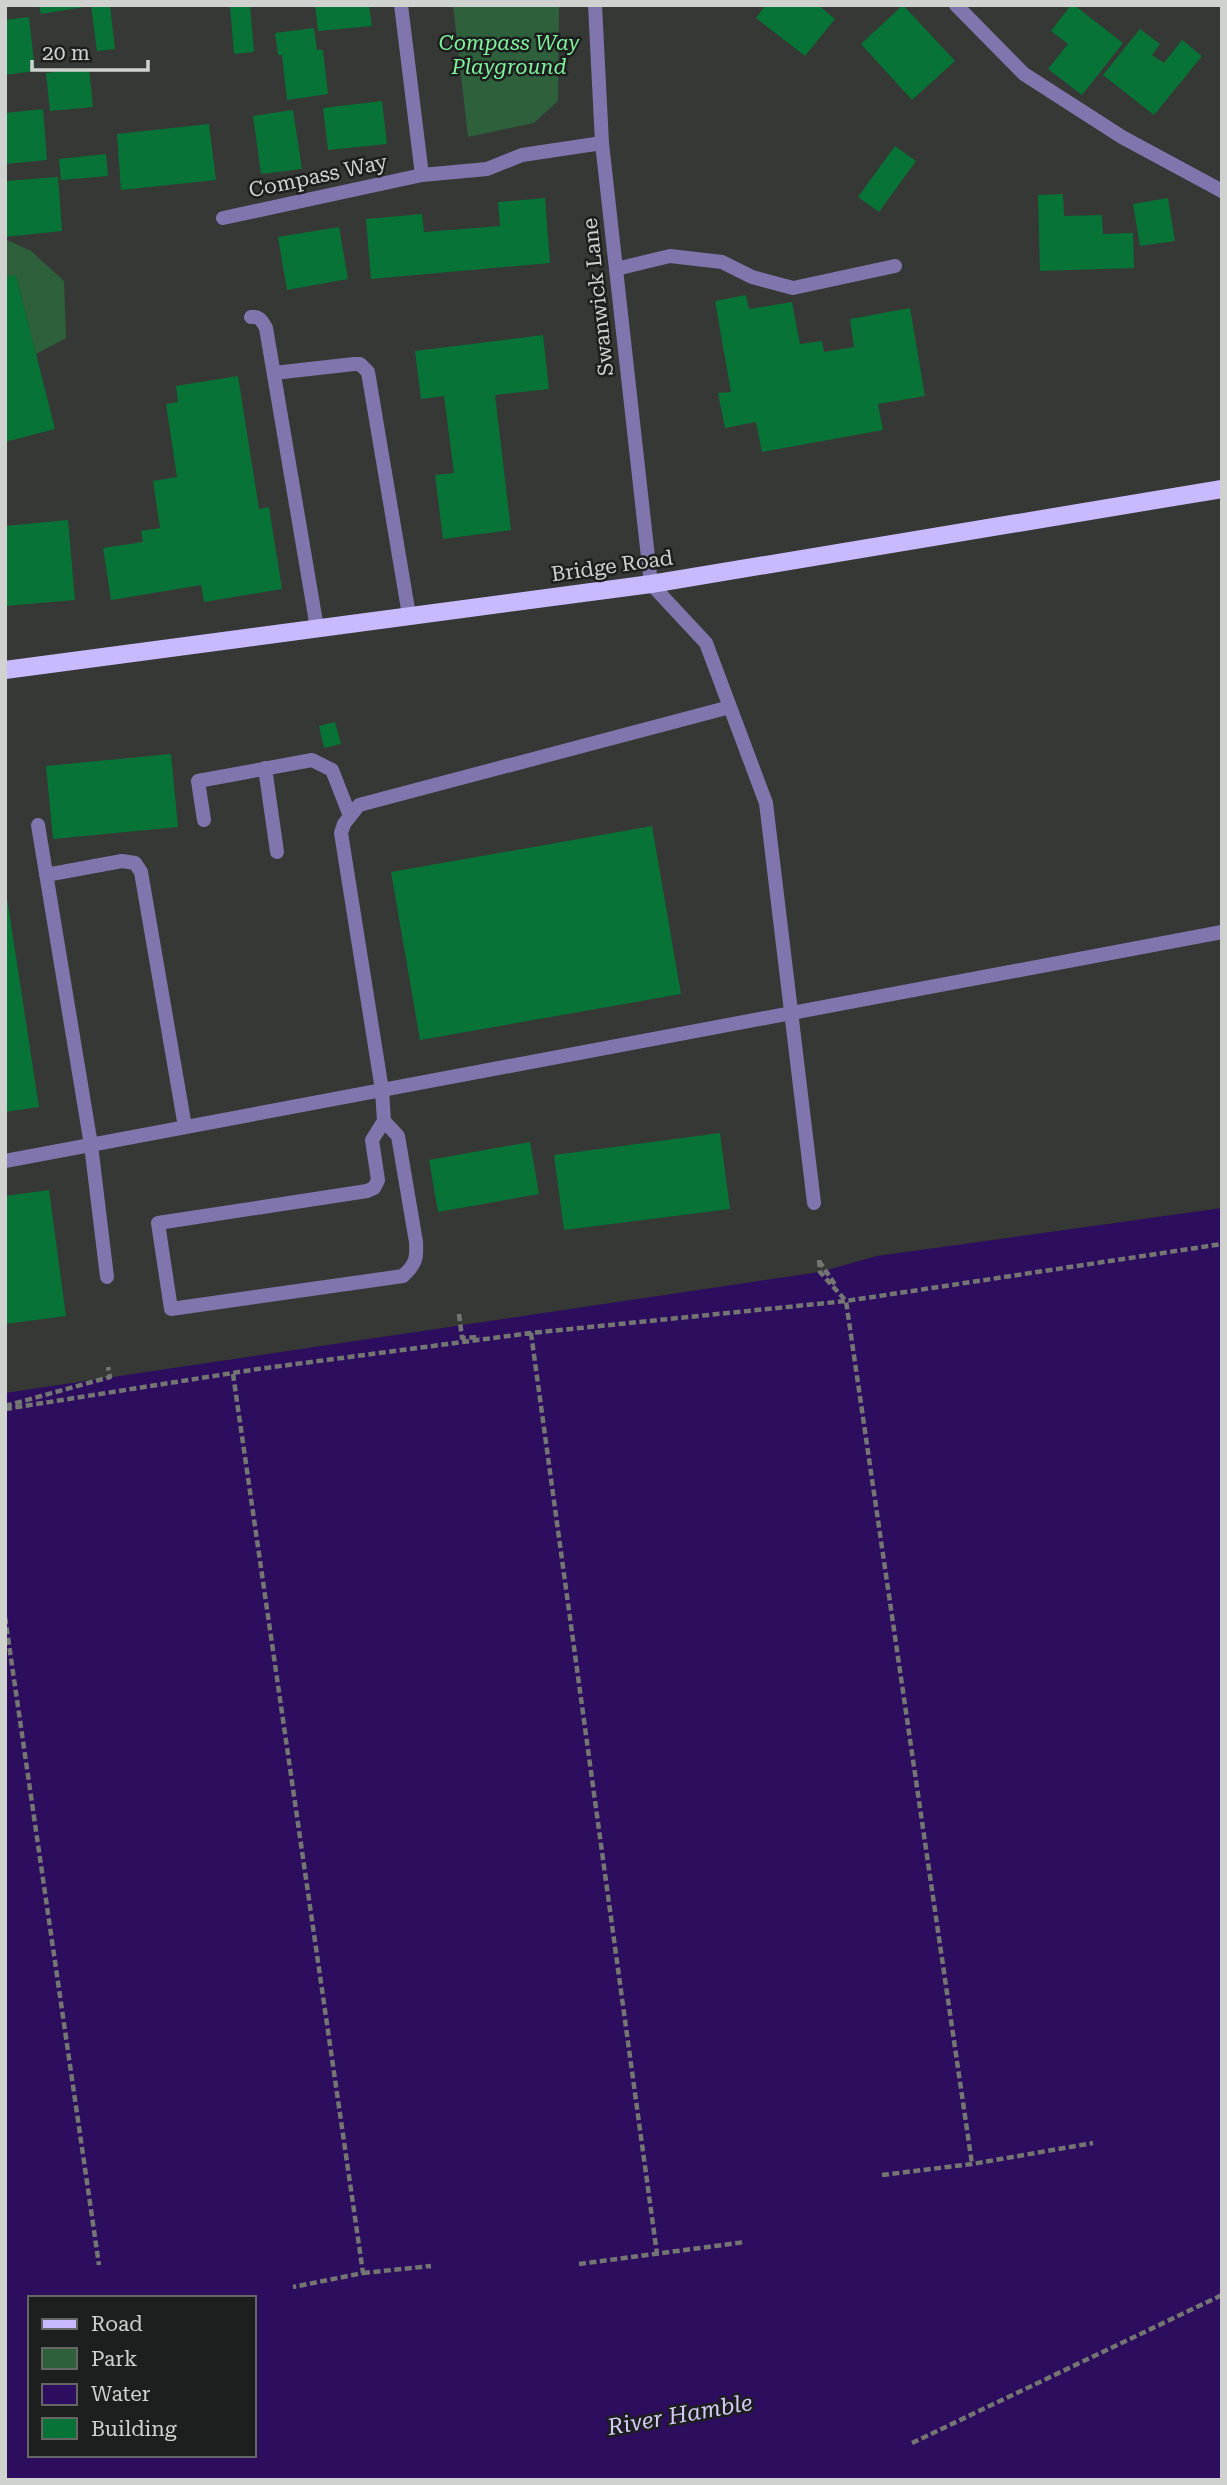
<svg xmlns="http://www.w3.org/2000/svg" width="1227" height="2485" font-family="'Roboto Serif',serif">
<rect width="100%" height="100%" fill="#353835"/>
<path fill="#2e603c" d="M453,5H559L558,101L534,123L468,137Z
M5,239L31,251L64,281L66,338L36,354L16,275L5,277Z"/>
<path fill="#2d0d5d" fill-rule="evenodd" d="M1222,1208V2480H5V1393L820,1272L877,1256ZM30,2298H254V2455H30Z"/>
<path fill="#087336" d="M39,5H85V7L41,14Z
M110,5L115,49L97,51L91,6Z
M250,5L254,52L234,54L230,7Z
M315,5H369L372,26L318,31Z
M766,5H818L835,19L805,56L756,18Z
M903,5L955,61L912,100L861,44Z
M1071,5H1074L1123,43L1082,95L1048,69L1068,44L1051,31Z
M29,17L35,71L5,75V20Z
M314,28L317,50H323L328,94L287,100L282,55H278L275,33Z
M1140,29L1160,44L1152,55L1164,63L1182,40L1202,56L1154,115L1103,75Z
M89,68L93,107L50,111L46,73Z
M382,101L387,144L328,150L323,108Z
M43,109L47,160L5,164V113Z
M293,110L302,169L261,174L253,116Z
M209,124L216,180L121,190L117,134Z
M895,146L916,161L879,212L858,197Z
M106,154L108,176L61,180L59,159Z
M58,177L62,231L5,237V209H7L5,181Z
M1063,194L1064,216L1102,215L1103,234L1133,233L1134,268L1040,271L1038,195Z
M545,198L550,263L371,279L366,219L422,214L424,232L500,226L498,202Z
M1168,198L1175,241L1140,246L1133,204Z
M339,227L348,279L287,290L278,237Z
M16,275L55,429L5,442V277Z
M746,295L749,309L792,302L800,344L822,341L824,352L854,347L850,319L910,308L925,396L878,404L883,430L762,452L756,422L725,428L718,393L731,392L715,301Z
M543,335L549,389L495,395L511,530L443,539L435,475L454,473L444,396L421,399L415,351Z
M238,376L259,509L269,507L282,589L204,602L201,585L111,600L103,548L143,542L141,531L160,528L153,481L177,477L166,404L178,402L176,386Z
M68,520L75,600L5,606V526Z
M335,722L341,744L324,748L319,726Z
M171,754L178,827L53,839L46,766Z
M652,826L681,994L420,1040L391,872Z
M5,885L39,1107L5,1112Z
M720,1133L730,1209L564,1230L554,1155Z
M530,1142L539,1194L438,1212L429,1160Z
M49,1190L66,1316L5,1324V1196Z"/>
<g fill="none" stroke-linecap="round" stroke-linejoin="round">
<path stroke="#737673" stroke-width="4.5" stroke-dasharray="7 3.5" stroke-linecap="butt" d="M819,1260L820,1272L846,1301L972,2164
M819,1261L836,1286
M459,1314L462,1338L480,1337
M531,1333L657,2254
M233,1374L363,2273L293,2287
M5,1406L110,1377L108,1367
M5,1409L258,1369L531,1333L846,1301L1222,1244
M5,1617L99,2265
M882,2175L972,2164L1093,2143
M579,2264L745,2242
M363,2273L431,2266
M912,2443L1222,2295"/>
<path stroke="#8175ad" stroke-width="14" d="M616,269L670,256L722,262L752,277L793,288L895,266
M251,317C260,316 262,321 266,328L317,628
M274,373L354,364H360L368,372L409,615
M651,584L706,643L766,803L814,1203
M265,768L277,852
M204,820L198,781L312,760L332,770L350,816
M38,825L91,1145L107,1277
M46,875L122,861L135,863L141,872L185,1127
M384,1121L398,1136L416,1242C417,1258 416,1264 403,1276L171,1309L158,1223L367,1191L374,1188L378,1180L372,1140L384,1121L382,1090L341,833L344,824L359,805L730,707
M5,1161L1222,932"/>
<path stroke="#8175ad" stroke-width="14" d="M401,5L422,175L487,169L522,155L602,143
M956,5L1024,74L1122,137L1222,191
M223,218L422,175"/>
<path stroke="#8175ad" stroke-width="14" d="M595,5L602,143L651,584"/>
<path stroke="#c9baff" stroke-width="18" d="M5,670L651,584L1222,489"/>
</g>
<g text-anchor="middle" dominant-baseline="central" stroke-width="5" stroke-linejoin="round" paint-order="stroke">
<g font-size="21" font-style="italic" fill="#7ff39e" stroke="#1d1f1e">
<text x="509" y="43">Compass Way<tspan x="509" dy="24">Playground</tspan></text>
</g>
<g font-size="21" fill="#d0d2d0" stroke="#1d1f1e">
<text transform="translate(318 176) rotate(-12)">Compass Way</text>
<text transform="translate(598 297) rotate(-96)">Swanwick Lane</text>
<text transform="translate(612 566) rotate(-8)">Bridge Road</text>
</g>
<g font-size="23" font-style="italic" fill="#d3caf7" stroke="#1d1f1e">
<text transform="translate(680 2415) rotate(-10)">River Hamble</text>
</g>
</g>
<rect width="1227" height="2485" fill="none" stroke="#d0d2d0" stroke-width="14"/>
<rect x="28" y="2296" width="228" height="161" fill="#1d1f1e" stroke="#656765" stroke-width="2"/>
<rect x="42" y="2319" width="35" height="10" fill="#c9baff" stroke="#656765" stroke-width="2"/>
<text x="91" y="2331" font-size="21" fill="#d0d2d0">Road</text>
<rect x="42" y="2348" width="35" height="21" fill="#2e603c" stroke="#656765" stroke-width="2"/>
<text x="91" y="2366" font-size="21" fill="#d0d2d0">Park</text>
<rect x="42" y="2384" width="35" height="21" fill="#2d0d5d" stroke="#656765" stroke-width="2"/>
<text x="91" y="2401" font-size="21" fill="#d0d2d0">Water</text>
<rect x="42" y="2418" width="35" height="21" fill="#087336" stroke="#656765" stroke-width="2"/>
<text x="91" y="2436" font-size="21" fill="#d0d2d0">Building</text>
<path d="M32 60v10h116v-10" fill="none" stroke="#d0d2d0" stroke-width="3.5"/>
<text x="42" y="60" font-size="21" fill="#d0d2d0" stroke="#1d1f1e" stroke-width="5" paint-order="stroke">20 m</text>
</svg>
